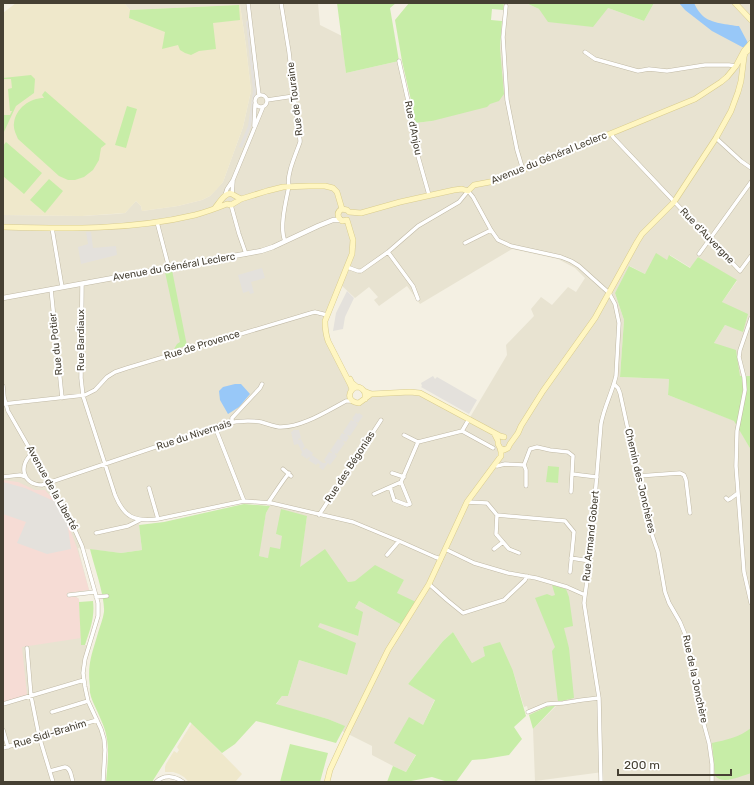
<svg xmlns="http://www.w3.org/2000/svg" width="754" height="785" font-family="Rubik,sans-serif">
<rect width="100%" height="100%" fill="#f4f0e3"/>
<path fill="#e8e3d1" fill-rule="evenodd" d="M124,3H318L320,25L342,36L346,73L399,61L413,123H415L432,121L500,53L504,3H526L539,9L608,8L644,21L654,3H751V376H740L714,343L725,325L743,331L722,302L737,281L698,257L691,268L670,255L667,260L645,274L630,266L615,293L624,320L620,377L669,379L668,395L735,421L751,450V782H604L603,772L535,781L533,729L556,706L546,707L529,715L527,706L524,707L513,671L483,647L486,656L472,663L453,632L443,641L408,684L435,699L423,725L395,743L416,754L406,772L393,766L372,755V746L342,731L344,726L328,719L276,705L282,696H288L299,660L347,675L318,627L320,622L358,636L355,608L359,601L402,625L397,592L404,580L355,581L348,582L299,568L307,516L276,534L283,536L280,549L268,558L258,556L266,513L271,504L244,501L158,519L140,520L139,525L142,550L121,553L78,548L89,590L67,593V597H76L79,599L81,645H89L83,666L86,693L104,739L103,782H3V215L82,216L116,214L125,213L136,201L141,206L142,211L178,206L202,200L210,196L223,182L243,127L251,91L246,46L240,5L130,10ZM512,249L558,259L575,268L585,278L576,292L568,287L552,305L541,297L531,309L534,316L506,345L507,355L469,419L413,392L371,394L354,403L349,394L352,389L325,331V321L340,284L355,298L369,287L378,297L374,300L379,306L407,286L420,304Z"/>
<path fill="#efe8cb" d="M16,3H124L130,10L240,5L246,46L251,91L243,127L223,182L217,189L210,196L202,200L178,206L142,211L141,206L136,201L125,213L82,216L3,215V13Z
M192,723L242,774L235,782H189L184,777L179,774L173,772H165V767L166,764L174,751L177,753L179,750L177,747Z"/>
<path fill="#f6dcd5" d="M3,480L18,482L35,490H45L56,502L67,521L77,548L89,590L67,593V597H76L79,599L81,638L22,647L27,695L3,702Z"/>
<path fill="#c7eda7" d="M337,3H396L390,8L399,61L346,73Z
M409,3H504L503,10L492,9L491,20L502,21L500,49L504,94L499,101L490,104L487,107L432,121L415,123L413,109L402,61L395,20Z
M526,3H654L644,21L608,8L593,27L548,22L539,9Z
M239,5L240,20L213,23L216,49L199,51L191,55L185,53L180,50L178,45L162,49L165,32L129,18L130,10Z
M31,75L35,79L34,93L16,106L3,134V115H10L12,111H10L8,89L12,88L11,79H3V78Z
M45,91L106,144L101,148L99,160L93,170L84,177L75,180H68L59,176L18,139C16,134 13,129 14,123C16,108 30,98 44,98L42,95Z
M127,106L137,109L126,148L115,145Z
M6,142L42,173L24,194L3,176V146Z
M49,179L63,191L45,213L30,200Z
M656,253L667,260L669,255L690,268L698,257L737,280L722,302L748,314L743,332L725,325L714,343L736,350L740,376H751V450L734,421L668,395L669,379L620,377L624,320L615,293L629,266L645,274Z
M172,270L187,346L174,349L177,344L180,342L165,272Z
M548,466L559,467L558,483L546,482Z
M244,504L270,506L266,513L259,556L268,558L270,547L280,549L282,536L276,534L281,509L307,516L300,567L325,549L348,582L355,581L375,565L404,580L397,593L416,602L402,625L359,601L355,608L363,612L358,636L320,623L318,627L356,643L347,675L299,660L288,696H282L276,704L328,719L345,726L336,743L264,723L256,721L235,744L222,753L190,722L152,782H106C108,759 111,741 101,720C98,711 88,696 90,687C87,664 92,654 98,633C100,626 103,619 104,612C105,596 94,566 90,549L121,553L142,550L139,525L164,522Z
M552,585L566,589L569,597L573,626L564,628L569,648L574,698L558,702L552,651L555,647L535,598L547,594L552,596L555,595Z
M93,601C95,617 90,630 85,645H81L79,602Z
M453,632L472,663L485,656L483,647L500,642L513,671L526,716L514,727L522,739L509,755L485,759L472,760L456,782H448L432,777L406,782H387L393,766L406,772L416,755L394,743L409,717L423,725L435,700L408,684L443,641Z
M556,705L533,729L529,715L546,707Z
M751,728V773C741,776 723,785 715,776L712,743C726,740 740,737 751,728Z
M290,744L328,753L320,782H280Z"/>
<path fill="#e4e1dc" d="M248,20L256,91L251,127L242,148L239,147L248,126L253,91L246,22Z
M86,232H91L93,248L116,246L117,255L81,264L78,247L88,244Z
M262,268L265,278L251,282L254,293L250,294L249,291L243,293L238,275Z
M347,291L354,298L345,317L343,329L333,331L336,313Z
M433,376L435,379L437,377L477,400L469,414L421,387L422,386L421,383Z
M356,413L358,414L359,413L363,416L358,423L356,422V423L358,424L350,436L348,435L347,436L349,437L346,442L344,441L343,442L345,443L337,454L335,453V454L337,456L330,465L328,463L323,470L319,467L320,465L318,463L316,465L308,460L310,458L309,457L307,459L301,455L302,452L298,444L294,445L291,432L293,431V430H299L301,438L298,439L299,440L301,439L305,447L303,448V449L304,450L306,448L313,453L312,455L323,463H325L326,462L324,460L329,452L332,453V452L330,451L338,439L340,440L341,439L339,438L342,433L344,434H345L343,432L351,420L353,421L354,420L352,419Z
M3,482L25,488L56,502L67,521L71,549L47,554L17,543L26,522L3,514Z"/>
<path fill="#98c8f8" d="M679,3H694C696,7 698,11 701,14C708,23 726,24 737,26H739L748,43L744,48L712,31L685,10Z
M235,384H241L250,394L239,407L228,414L220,400L219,391L223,387Z"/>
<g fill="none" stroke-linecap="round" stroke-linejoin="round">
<defs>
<path id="minor" d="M248,3L259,95
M281,3L289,52L294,96L300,140V142C296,154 286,175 289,186C286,201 279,228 285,241
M506,6L503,37L507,100L517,150L523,170
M585,52L595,59L638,71L649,69L667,71L705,65H729L736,66
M399,61L413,123L416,149L429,195
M255 101a6 6 0 1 1 12 0a6 6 0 1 1-12 0Z
M267,100L294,96
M254,126L255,104
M611,133L613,137L740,271L751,256
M716,138L741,161L751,168
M232,194L233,181
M225,195L227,189L233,180L263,107
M231,205L239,234L246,254
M157,222L169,268
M52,228L62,287
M465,243L491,230
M388,252L413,286L418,299
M699,254L751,182
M347,267L358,271H361L388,252L418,226L459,202L468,191L473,197L491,230L498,240L511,246L561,257L571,261L579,266L609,293L615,304L619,323L616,376C612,393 604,407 601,424L590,558L584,603L599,698L601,782
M82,284L81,378L83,396L115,495C124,517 134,522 158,519L244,501L271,503L353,522L399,541L435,557L441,559
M51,289L62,398
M751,318L740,350L739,357L744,377L745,390L737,431L736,466L744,572L751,603
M614,384L618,388L620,393L649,526L658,552L665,592L669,603L680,622L685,634L693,667L696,695L709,743L712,764V782
M3,386L4,397L8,411L70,519L82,546L95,592L98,603V616L85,659L83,673L85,687L88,701L101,729L104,739L105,750L103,782
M3,404L85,395L95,390L107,377L115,372L127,368L311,313L315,312L327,315
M232,422V418L260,388L262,384
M215,427L244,501
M462,431L469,419
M404,435L418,442L462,431L493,448
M33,453C18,464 22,485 42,485L224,424C236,421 249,420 261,422C267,424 273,426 279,427C301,428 327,411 346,401H351
M524,465L526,470V486
M497,466L505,464L524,465L530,449L537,447L550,450L568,452L573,456L571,492
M283,469L291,476
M392,473L404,477
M572,474L597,477
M638,476L680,473L684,475L686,480L690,513
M3,477L20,475L26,477
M390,487L394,500L407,505L410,504L401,482
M149,488L158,519
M374,494L401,482L418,442
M726,498L728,500L730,499L738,493
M467,502L487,503L497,515L496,534L509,549L519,553
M268,503C275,493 281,483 289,473
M319,515L381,420
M497,515L565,521L574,532L570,572
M96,533L128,526L140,520
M445,549L474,563L508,573L536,578L567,587L585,595
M494,549L503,542
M387,555L399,541
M571,558L590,561
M429,584L447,600L463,613L504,600L525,580L527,576
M69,595L95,592
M96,597L107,596
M27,648L31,696L39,736L53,782
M3,704L84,680
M52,712L88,701
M528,712L547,704L563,703L582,700L599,698
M3,730L8,747
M3,748L97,720
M50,771L65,767C71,768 71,776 73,782
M156,782C164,774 175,776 183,782"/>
<path id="tertiary" d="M3,298L261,251L273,247L318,226L333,220H341"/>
<path id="secondary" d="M735,3L751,20
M215,208C219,203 226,191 232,194C235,196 237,197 241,199
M342,209L347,210L349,212L361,213L400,202L454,190L462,189L468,191L474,185L495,181L695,99L721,82L727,77L736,66L744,51L751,43
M342,209C338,211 337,214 339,218L342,221L347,220
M347,220L353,240L352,254L325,321C325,328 326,335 328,341L350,384L352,389
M3,227C67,229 132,230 195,215C206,212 217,208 227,204L231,205L241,199L267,191L283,187L309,186H325L333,188L337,192L342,209
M350,379L352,383L357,387
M364,391L371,394L410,392L420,393L500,436L504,437
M365,399V393C356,376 339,401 359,403L371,394
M494,433L498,441V444L500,448L504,450L508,448L510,444L518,433L521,426L543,391L595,318L637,242L642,234L674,202L716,138L731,111L738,92L741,81L744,57L745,53L751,48
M327,782L330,770L348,731L388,650L429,584L467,502L501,456V452L500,448"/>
</defs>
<use href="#minor" stroke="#c0b9a5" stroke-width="4.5"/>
<use href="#tertiary" stroke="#c0b9a5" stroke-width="5.5"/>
<use href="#secondary" stroke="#d9cc8d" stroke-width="6"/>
<use href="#minor" stroke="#fff" stroke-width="3.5"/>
<use href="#tertiary" stroke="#fff" stroke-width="4.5"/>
<use href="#secondary" stroke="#fff6c2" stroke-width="5"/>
</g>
<g text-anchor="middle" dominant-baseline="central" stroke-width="4" stroke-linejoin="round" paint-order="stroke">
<g font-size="10" fill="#464033" stroke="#fff">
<text transform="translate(295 99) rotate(-97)">Rue de Touraine</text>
<text transform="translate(413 128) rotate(79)">Rue d'Anjou</text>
<text transform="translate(549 158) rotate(-22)">Avenue du Général Leclerc</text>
<text transform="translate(707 236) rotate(46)">Rue d'Auvergne</text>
<text transform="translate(174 267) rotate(-10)">Avenue du Général Leclerc</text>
<text transform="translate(81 340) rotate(-90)">Rue Bardiaux</text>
<text transform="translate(56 344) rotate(-96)">Rue du Potier</text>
<text transform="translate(202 345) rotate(-17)">Rue de Provence</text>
<text transform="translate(194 435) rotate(-18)">Rue du Nivernais</text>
<text transform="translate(350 467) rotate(-57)">Rue des Bégonias</text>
<text transform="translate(640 481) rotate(77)">Chemin des Jonchères</text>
<text transform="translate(52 488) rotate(61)">Avenue de la Liberté</text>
<text transform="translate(591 536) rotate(-84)">Rue Armand Gobert</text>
<text transform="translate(695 679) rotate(78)">Rue de la Jonchère</text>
<text transform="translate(50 734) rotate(-17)">Rue Sidi-Brahim</text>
</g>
</g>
<rect width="754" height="785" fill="none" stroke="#464033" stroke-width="8"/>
<path d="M618 769v6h113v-6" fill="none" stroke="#464033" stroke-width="2"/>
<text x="624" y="769" font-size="12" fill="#464033" stroke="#ffffff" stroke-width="3" paint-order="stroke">200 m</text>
</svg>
